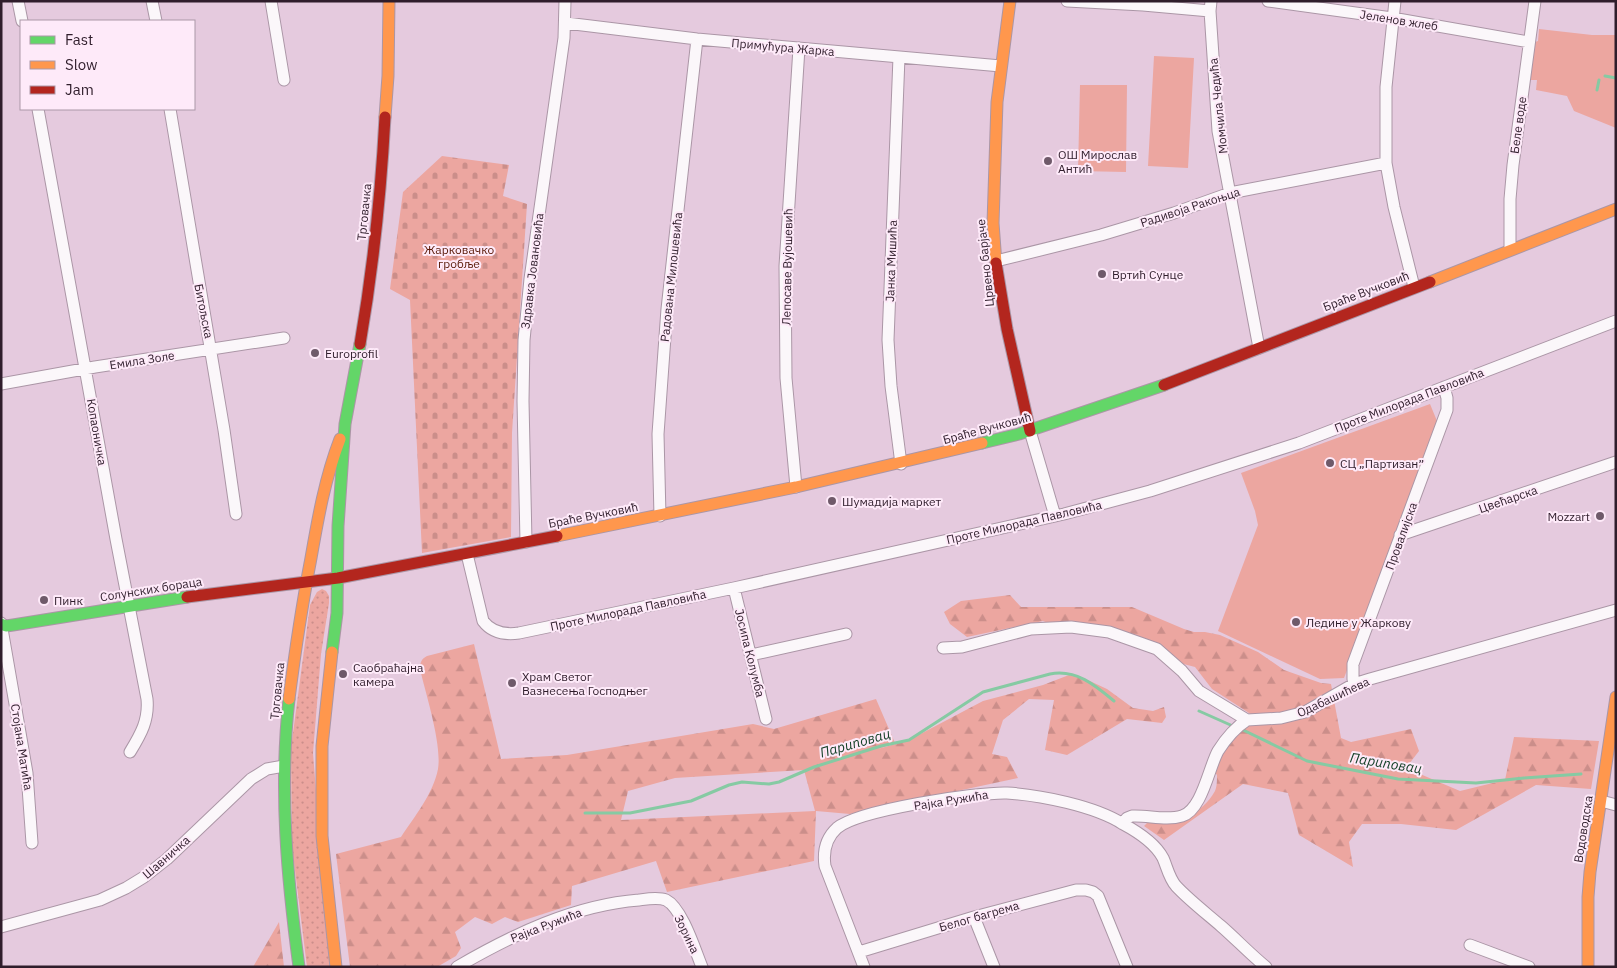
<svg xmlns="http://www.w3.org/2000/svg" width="1617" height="968" font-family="'IBM Plex Sans',sans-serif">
<defs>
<pattern id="grass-dots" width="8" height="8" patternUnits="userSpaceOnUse" patternTransform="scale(1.25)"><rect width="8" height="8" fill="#eca6a0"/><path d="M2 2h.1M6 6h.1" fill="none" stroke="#cb8e8a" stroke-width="1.8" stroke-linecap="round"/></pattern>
<pattern id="forest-firs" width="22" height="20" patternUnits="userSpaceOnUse" patternTransform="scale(1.25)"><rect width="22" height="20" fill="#eca6a0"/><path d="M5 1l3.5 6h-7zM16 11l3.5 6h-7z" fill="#cb8e8a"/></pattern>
<pattern id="cemetery-stones" width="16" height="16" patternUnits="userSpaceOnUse" patternTransform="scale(1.25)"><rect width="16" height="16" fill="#eca6a0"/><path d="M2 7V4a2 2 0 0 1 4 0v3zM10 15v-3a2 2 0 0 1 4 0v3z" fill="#cb8e8a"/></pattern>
</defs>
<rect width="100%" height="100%" fill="#e5cade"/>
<path fill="url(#grass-dots)" d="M322,589L326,591L329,596V603L321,654L313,753L330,967H307L292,846L291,748L310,605L317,592Z"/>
<path fill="url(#forest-firs)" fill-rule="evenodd" d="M1010,595L1021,607H1132L1184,629L1194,632H1205L1220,635L1258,652L1284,670L1321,683L1331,684L1341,738L1351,742L1411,729L1419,751L1406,768L1460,791L1505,780L1514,737L1599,741L1591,789L1536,785L1456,830L1401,824H1362L1349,842L1353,867L1299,835L1288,793L1243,784L1164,840L1144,826L1147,823C1174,824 1201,816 1215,791C1217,787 1217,780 1217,775L1211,768L1252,715L1212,689L1195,667L1172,661L1148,645L1058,627L1043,621L967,637L950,624L944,612L961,601Z
M474,644L501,759L567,755L753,724L774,729L876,699L895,743L878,749L909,740L983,701L1043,685L1069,675L1079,676L1107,689L1133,708L1153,711L1164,707L1166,717L1162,723L1127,719L1067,755L1045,750L1054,700L1029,699L1003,720L992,754L1007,757L1018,778L850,814L816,811L814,861L667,892L656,861L572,886L571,905L518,922L505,917L492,924L475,917L455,932L461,948L456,956L437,967H350L336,854L401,837C415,816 433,794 438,769C442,744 426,695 420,669C420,663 421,659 427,656ZM804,770L815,811L621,820L628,791L675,778Z
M279,922L284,967H253Z"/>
<path fill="url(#cemetery-stones)" d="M442,156L509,165L503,196L527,204L512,433L511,537L422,553L410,300L390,289L403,192Z"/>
<path fill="#eca6a0" d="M1539,29L1592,35H1616V128L1574,111L1567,96L1536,90L1537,80H1528L1532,43L1538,41Z
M1154,56L1194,58L1188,168L1148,166Z
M1080,85H1127L1126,172L1078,171Z
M1430,404L1437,421L1376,595L1344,678L1320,679L1218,631L1258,525L1255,511L1241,473Z"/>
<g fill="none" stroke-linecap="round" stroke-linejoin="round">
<path stroke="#86caa3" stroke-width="3" d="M1605,76L1616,78
M1597,90L1599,80
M1199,711L1235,727
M1241,729L1307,761L1398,779L1476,783L1524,778L1581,774
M585,813H630L691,801L729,785L742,782L769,784L779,782L814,767L881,746L909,740L983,692L1050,674C1076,669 1095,685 1114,701"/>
<defs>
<path id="street" d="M18,1L22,21
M152,1L156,21
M271,1L284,80
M1067,1L1143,5L1210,11
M1211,1L1210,11L1218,131L1259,348
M1268,1L1392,18L1529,42
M1395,1L1386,87V163L1394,207L1414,287
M566,23L697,39L1001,66
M899,57L888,340L891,386L901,464
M38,109L116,539L147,699C149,720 141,734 130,752
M170,109L224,430L236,514
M1510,249V199L1513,165L1535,1
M996,261L1101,235L1174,213L1230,193L1386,163
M1,384L95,367L284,338
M1030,431L1055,516
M796,487L786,378L785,266L799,48
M660,516L658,434L667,309L697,39
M1400,535L1616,462
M526,542L523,401L524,340L530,279L564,38L565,1
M467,554L483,621C492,633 505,635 519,633L734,588L1064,514L1150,491L1299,443L1616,321
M734,588L766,719
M1,623L27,773L32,843
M943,648L962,647L1031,629L1071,627L1109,632L1157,649L1182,671L1199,691L1247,720L1281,718L1305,712L1354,684L1370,679L1616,610
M751,655L846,634
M1354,684L1353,679V664L1447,410V398L1444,387
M1601,801L1616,805
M1123,823L1127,818L1132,816C1148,815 1166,821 1182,816C1202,810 1209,767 1218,751C1225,740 1236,727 1247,720
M974,917L994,967
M1,927L100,900L126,888L144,877L167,859L251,779L267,769L284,766
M1470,945L1529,967
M859,952L974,917L1076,890H1086L1093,892L1098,896L1127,967
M457,967C512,935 574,905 639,900C647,899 658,897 666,900C682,908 695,950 702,967
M864,967L825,866C823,852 826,838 837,828C858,810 977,792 1007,793C1040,795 1095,806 1123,824C1138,832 1155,843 1163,858C1167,867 1169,878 1176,886C1189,900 1206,913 1221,926C1236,939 1250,954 1266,967"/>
<path id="fast" d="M982,443L1019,434L1164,385
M1,624L6,626L13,625L187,597
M332,652L337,613L338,526L345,424L360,344
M289,699C279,789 287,877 299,967"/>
<path id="slow" d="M385,117L388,76L389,1
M996,263L993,223L997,102L1010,1
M1430,282L1616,209
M557,536L796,487L982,443
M332,652L322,746V836L336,967
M289,699C295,652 302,605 311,558C318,518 325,478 340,439
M1588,967V897L1590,872L1616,697"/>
<path id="jam" d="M996,263L1007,329L1030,431
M360,344C373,269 381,193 385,117
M1164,385L1430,282
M187,597L338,578L557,536"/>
</defs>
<use href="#street" stroke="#ab96a6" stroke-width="13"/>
<use href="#fast" stroke="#ab96a6" stroke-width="13"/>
<use href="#slow" stroke="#ab96a6" stroke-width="13"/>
<use href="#jam" stroke="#ab96a6" stroke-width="13"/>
<use href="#street" stroke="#fbf7fa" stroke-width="11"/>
<use href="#fast" stroke="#63d668" stroke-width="11"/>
<use href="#slow" stroke="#ff974d" stroke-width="11"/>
<use href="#jam" stroke="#b3261e" stroke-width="11"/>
</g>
<g fill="#6f5a6a" stroke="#feeaf9" stroke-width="2">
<circle cx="1048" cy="161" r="5"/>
<circle cx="1102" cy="274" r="5"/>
<circle cx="315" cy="353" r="5"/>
<circle cx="1330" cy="463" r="5"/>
<circle cx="832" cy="501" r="5"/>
<circle cx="1600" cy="516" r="5"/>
<circle cx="44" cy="600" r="5"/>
<circle cx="1296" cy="622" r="5"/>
<circle cx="343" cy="674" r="5"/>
<circle cx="512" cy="683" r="5"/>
</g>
<g text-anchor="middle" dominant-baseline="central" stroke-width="4" stroke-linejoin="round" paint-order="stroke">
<g font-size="12" fill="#2f1d2b" stroke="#feeaf9">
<text transform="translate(1399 20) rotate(9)">Јеленов жлеб</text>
<text transform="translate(783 47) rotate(5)">Примућура Жарка</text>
<text transform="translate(1218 106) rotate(-96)">Момчила Чедића</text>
<text transform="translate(1518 125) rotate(-82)">Беле воде</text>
<text transform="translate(1190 207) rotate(-18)">Радивоја Ракоњца</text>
<text transform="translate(364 212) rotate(-84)">Трговачка</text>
<text transform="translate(891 261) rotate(-88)">Јанка Мишића</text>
<text transform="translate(985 263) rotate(-96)">Црвено барјаче</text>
<text transform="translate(787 267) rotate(-89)">Лепосаве Вујошевић</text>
<text transform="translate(532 271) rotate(-83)">Здравка Јовановића</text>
<text transform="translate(671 277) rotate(-84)">Радована Милошевића</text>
<text transform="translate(1366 291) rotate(-21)">Браће Вучковић</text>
<text transform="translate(204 311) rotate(79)">Битољска</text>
<text transform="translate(142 360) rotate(-9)">Емила Золе</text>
<text transform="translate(1409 400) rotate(-21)">Проте Милорада Павловића</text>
<text transform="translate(987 428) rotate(-15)">Браће Вучковић</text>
<text transform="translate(97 432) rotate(80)">Копаоничка</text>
<text transform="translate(1508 499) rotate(-19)">Цвећарска</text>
<text transform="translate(593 515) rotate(-11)">Браће Вучковић</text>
<text transform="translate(1024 522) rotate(-13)">Проте Милорада Павловића</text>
<text transform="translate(1401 536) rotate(-70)">Провалијска</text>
<text transform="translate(151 589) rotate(-9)">Солунских бораца</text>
<text transform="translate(628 610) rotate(-12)">Проте Милорада Павловића</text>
<text transform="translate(750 653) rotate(76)">Јосипа Колумба</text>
<text transform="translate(277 691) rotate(-84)">Трговачка</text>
<text transform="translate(1333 697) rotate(-25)">Одабашићева</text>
<text transform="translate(22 747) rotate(81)">Стојана Матића</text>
<text transform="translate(951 800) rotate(-9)">Рајка Ружића</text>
<text transform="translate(1583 829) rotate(-81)">Водоводска</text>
<text transform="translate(166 857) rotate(-41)">Шавничка</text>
<text transform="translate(979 916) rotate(-16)">Белог багрема</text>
<text transform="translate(546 925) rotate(-21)">Рајка Ружића</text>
<text transform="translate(687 934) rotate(64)">Зорина</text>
</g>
<g font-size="12" fill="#2f1d2b" stroke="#feeaf9" text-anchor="start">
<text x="1058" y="154">ОШ Мирослав<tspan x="1058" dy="14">Антић</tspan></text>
<text x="1112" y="274">Вртић Сунце</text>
<text x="325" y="353">Europrofil</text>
<text x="1340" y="463">СЦ „Партизан”</text>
<text x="842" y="501">Шумадија маркет</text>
<text x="1590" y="516" text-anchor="end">Mozzart</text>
<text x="54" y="600">Пинк</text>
<text x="1306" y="622">Ледине у Жаркову</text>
<text x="353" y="667">Саобраћајна<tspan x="353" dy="14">камера</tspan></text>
<text x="522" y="676">Храм Светог<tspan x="522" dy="14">Вазнесења Господњег</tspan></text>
</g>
<g font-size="12" fill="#591806" stroke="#feeaf9">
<text x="459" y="249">Жарковачко<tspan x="459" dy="14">гробље</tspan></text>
</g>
<g font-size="14" font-style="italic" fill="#144027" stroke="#feeaf9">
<text transform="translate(855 743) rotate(-16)">Париповац</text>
<text transform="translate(1386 763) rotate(9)">Париповац</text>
</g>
</g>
<rect width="1617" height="968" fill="none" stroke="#2f1d2b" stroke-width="5"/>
<rect x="20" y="20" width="175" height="90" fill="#feeaf9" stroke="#ab98a7"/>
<rect x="30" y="36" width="25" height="8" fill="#63d668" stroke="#ab98a7"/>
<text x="65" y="45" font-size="15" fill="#2f1d2b">Fast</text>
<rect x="30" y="61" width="25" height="8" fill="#ff974d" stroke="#ab98a7"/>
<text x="65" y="70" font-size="15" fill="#2f1d2b">Slow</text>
<rect x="30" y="86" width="25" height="8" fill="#b3261e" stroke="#ab98a7"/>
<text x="65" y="95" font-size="15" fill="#2f1d2b">Jam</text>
</svg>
